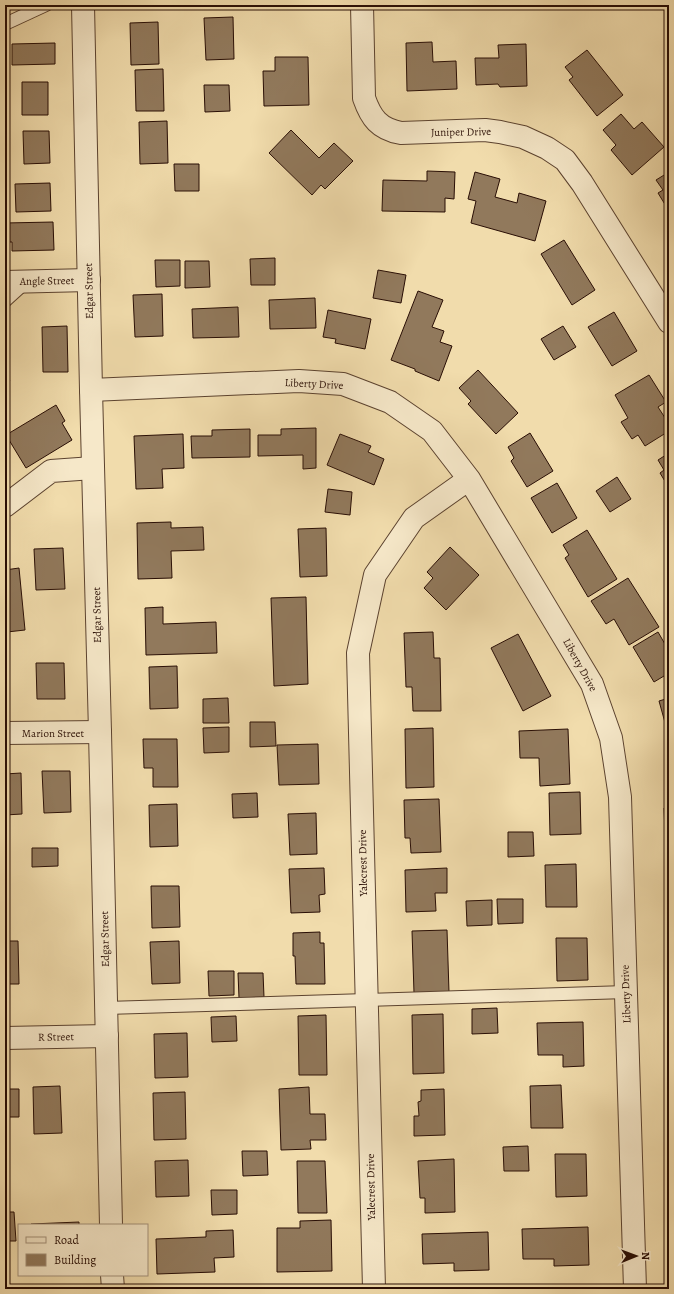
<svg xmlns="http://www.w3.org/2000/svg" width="674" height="1294" font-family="Alegreya,serif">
<rect width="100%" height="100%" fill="#f1dcac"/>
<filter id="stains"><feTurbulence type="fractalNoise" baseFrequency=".005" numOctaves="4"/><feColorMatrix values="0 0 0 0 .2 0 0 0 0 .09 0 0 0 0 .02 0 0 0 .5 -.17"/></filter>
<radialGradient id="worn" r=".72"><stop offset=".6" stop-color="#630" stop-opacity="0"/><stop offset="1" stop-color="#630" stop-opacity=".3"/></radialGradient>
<path fill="#91795c" stroke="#290e05" d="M233,17L234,59L206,60L204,18Z
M158,22L159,64L131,65L130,23Z
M432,42L433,62L456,61L457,89L407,91L406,43Z
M55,43V64L12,65V44Z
M526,44L527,86L500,87L498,84L476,85L475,58H499L498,45Z
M587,50L623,95L597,116L569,80L573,77L565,67Z
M275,57H308L309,105L264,106L263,71H275Z
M163,69L164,111H136L135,70Z
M22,82H48V115H22Z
M204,85H229L230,111L205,112Z
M621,114L634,129L642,122L664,147L632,175L611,150L616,145L603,130Z
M167,121L168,163L140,164L139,122Z
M291,130L319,158L334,143L353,161L325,189L321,185L312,195L269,153Z
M23,131H49L50,163L24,164Z
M174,164H199V191H175Z
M427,171L455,172L454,199L445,198V212L382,211L383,180L427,181Z
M475,172L500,179L495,197L517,203L519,193L546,201L535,241L471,223L476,201L468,199Z
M669,172V211L658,193L663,190L656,180Z
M50,183L51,211L16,212L15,184Z
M53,222L54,250L12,251V242H5V223Z
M564,240L595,290L572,305L541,254Z
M275,258V285H251L250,259Z
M155,260H180V286L156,287Z
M185,261H209L210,287L185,288Z
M378,270L406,275L401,303L373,298Z
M418,291L443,300L432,327L444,331L440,342L452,346L439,381L415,371V369L391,360Z
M162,294L163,336L135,337L133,295Z
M315,298L316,328L270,329L269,300Z
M238,307L239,337L193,338L192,309Z
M328,310L371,319L365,349L335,343L336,339L323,337Z
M614,312L637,351L612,366L588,327Z
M67,326L68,372H43L42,327Z
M563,326L576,347L554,360L541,339Z
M478,370L518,413L496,434L468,404L471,401L459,388Z
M5,375L10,381L5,386Z
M649,375L666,402L658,407L669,424V431L645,446L638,435L632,439L621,422L628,418L615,395Z
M56,405L65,421L62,423L72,440L26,468L6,435Z
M316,428V468L303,469V455L258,456V435H281V429Z
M250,429V457L192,458L191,436H212V430Z
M530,433L553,471L527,487L511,461L514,458L508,447Z
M183,434L184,468L162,469L163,488L136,489L134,436Z
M340,434L371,446L368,452L384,459L374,485L327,465Z
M669,453V488L660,473L664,470L658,460Z
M617,477L631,499L610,512L596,491Z
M557,483L577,518L552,533L531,498Z
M328,489L352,492L350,515L325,512Z
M171,522V528L203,527L204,550L171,551L172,578L138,579L137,523Z
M326,528L327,576L300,577L298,529Z
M587,530L617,579L588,597L565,558L569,555L563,545Z
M450,547L479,575L446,610L424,588L433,578L427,572Z
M63,548L65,589L36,590L34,549Z
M19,568L25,630L7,632L5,612V570Z
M628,578L659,627L629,645L614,619L606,624L591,601Z
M306,597L308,684L274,686L271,598Z
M163,607V624L216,622L217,653L146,655L145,608Z
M433,632L434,658H440L441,711H413L412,687H406L404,633Z
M658,632L669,651V673L654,682L633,647Z
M518,634L551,696L523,711L491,648Z
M36,663H64L65,699H37Z
M177,666L178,708L150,709L149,667Z
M228,698L229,723H203V699Z
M669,698V737L659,701Z
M250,722H275L276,746L250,747Z
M229,727V752L204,753L203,728Z
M433,728L434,787L406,788L405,729Z
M568,729L570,784L540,786L539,758H520L519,731Z
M143,739H177L178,787H153V768H144Z
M318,744L319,784L279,785L277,745Z
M42,771H70L71,812L44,813Z
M21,773L22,814L5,815V774Z
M580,792L581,834L550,835L549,793Z
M257,793L258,817L233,818L232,794Z
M439,799L441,852L411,853L410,838H405L404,800Z
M177,804L178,846L150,847L149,805Z
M664,808H669V833H665Z
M316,813L317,854L290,855L288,814Z
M508,832H533L534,856L508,857Z
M32,848H58V866L32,867Z
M576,864L577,907H546L545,865Z
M324,868L325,894L319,895L320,912L291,913L289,869Z
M447,868V893H435L436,911L406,912L405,870Z
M666,884H669V926H667Z
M151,886H179L180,927L152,928Z
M497,899H523V923L498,924Z
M492,900V925L467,926L466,901Z
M447,930L449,992L414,993L412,931Z
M320,932V943H324L325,984H296L295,956H293V933Z
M556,938H587L588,980L557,981Z
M5,941H18L19,984H5Z
M179,941L180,983L152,984L150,942Z
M208,971H234V995L209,996Z
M238,973H263L264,997L239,998Z
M497,1008L498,1033L472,1034V1009Z
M443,1014L444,1073L413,1074L412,1015Z
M326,1015L327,1075H299L298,1016Z
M236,1016L237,1041L212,1042L211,1017Z
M583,1022L584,1066L563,1067V1055H538L537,1023Z
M187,1033L188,1077L155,1078L154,1034Z
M561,1085L563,1128H531L530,1086Z
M60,1086L62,1133L34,1134L33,1087Z
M309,1087L310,1114H325L326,1140H310L311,1149L281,1150L279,1089Z
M5,1089H19V1117H5Z
M444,1089L445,1135L414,1136V1116H419L418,1102L421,1101V1090Z
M185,1092L186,1139L154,1140L153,1093Z
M528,1146L529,1171H504L503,1147Z
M242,1151H267L268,1175L243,1176Z
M555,1154H586L587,1196L556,1197Z
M454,1159L455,1212L425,1213V1198H420L418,1161Z
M188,1160L189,1196L156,1197L155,1161Z
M297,1161H325L327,1213H298Z
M211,1190H237V1214L212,1215Z
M5,1212H14L16,1241H5Z
M331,1220L332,1271L277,1272V1228H300V1221Z
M79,1222V1225H32L31,1224Z
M588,1227L589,1265L554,1266V1259H523L522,1229Z
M233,1230L234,1257L214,1258L215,1272L157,1274L156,1239L206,1237V1231Z
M488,1232L489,1270L454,1271V1263L423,1264L422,1234Z"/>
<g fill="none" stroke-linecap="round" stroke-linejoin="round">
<defs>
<path id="service" d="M5,24L46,5
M5,301L26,282
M106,1008L626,992"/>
<path id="minor" d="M362,5L364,98C371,118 379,129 401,133L485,130L500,132L523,137L547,148L565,160L582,183L669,322
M5,282L89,280
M91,390L299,381L343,384L390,402L432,431L469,479L592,684L611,738L620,797L635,1289
M5,506L51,471L93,468
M5,733L100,732
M5,1038L107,1036
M374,1289L358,653L375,575L414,518L469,479"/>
<path id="tertiary" d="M83,5L91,390L100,732L111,1225
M112,1275L113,1289"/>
</defs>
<use href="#service" stroke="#5b422f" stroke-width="14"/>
<use href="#minor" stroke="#5b422f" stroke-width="24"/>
<use href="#tertiary" stroke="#5b422f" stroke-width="24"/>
<use href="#service" stroke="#f6e8c9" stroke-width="12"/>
<use href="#minor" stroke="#f6e8c9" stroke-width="22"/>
<use href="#tertiary" stroke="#f6e8c9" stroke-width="22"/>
</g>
<g text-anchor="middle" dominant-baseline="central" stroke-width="3" stroke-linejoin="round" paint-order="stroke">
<g font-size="11" fill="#290e05" stroke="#f6e8c9">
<text transform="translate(461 132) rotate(-1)">Juniper Drive</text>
<text transform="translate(47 281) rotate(-1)">Angle Street</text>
<text transform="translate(89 291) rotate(-91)">Edgar Street</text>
<text transform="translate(314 384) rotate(3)">Liberty Drive</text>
<text transform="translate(97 615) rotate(-91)">Edgar Street</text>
<text transform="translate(580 665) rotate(61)">Liberty Drive</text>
<text x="53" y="733">Marion Street</text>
<text transform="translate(363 863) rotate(-91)">Yalecrest Drive</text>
<text transform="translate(105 939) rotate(-91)">Edgar Street</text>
<text transform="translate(626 994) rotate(-92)">Liberty Drive</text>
<text transform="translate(56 1037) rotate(-1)">R Street</text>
<text transform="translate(371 1187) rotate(-91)">Yalecrest Drive</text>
</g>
</g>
<rect width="674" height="1294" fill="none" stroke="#f1dcac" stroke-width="20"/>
<rect x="6" y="6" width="662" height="1282" fill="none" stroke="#290e05" stroke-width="2"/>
<rect x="10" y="10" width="654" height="1274" fill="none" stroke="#290e05"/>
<rect x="18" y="1224" width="130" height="52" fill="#f6e8c9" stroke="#a4917b"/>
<rect x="26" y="1237" width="20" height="6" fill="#f6e8c9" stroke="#a4917b"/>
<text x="54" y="1244" font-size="12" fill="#290e05">Road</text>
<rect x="26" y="1254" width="20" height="12" fill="#91795c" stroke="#a4917b"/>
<text x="54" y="1264" font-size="12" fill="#290e05">Building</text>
<g transform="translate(636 1256) rotate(89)" stroke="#f6e8c9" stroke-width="3" paint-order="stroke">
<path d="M0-3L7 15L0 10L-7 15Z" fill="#290e05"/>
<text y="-6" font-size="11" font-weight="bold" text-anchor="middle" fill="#290e05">N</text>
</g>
<rect width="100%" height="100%" filter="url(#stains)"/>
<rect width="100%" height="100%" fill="url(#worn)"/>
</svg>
